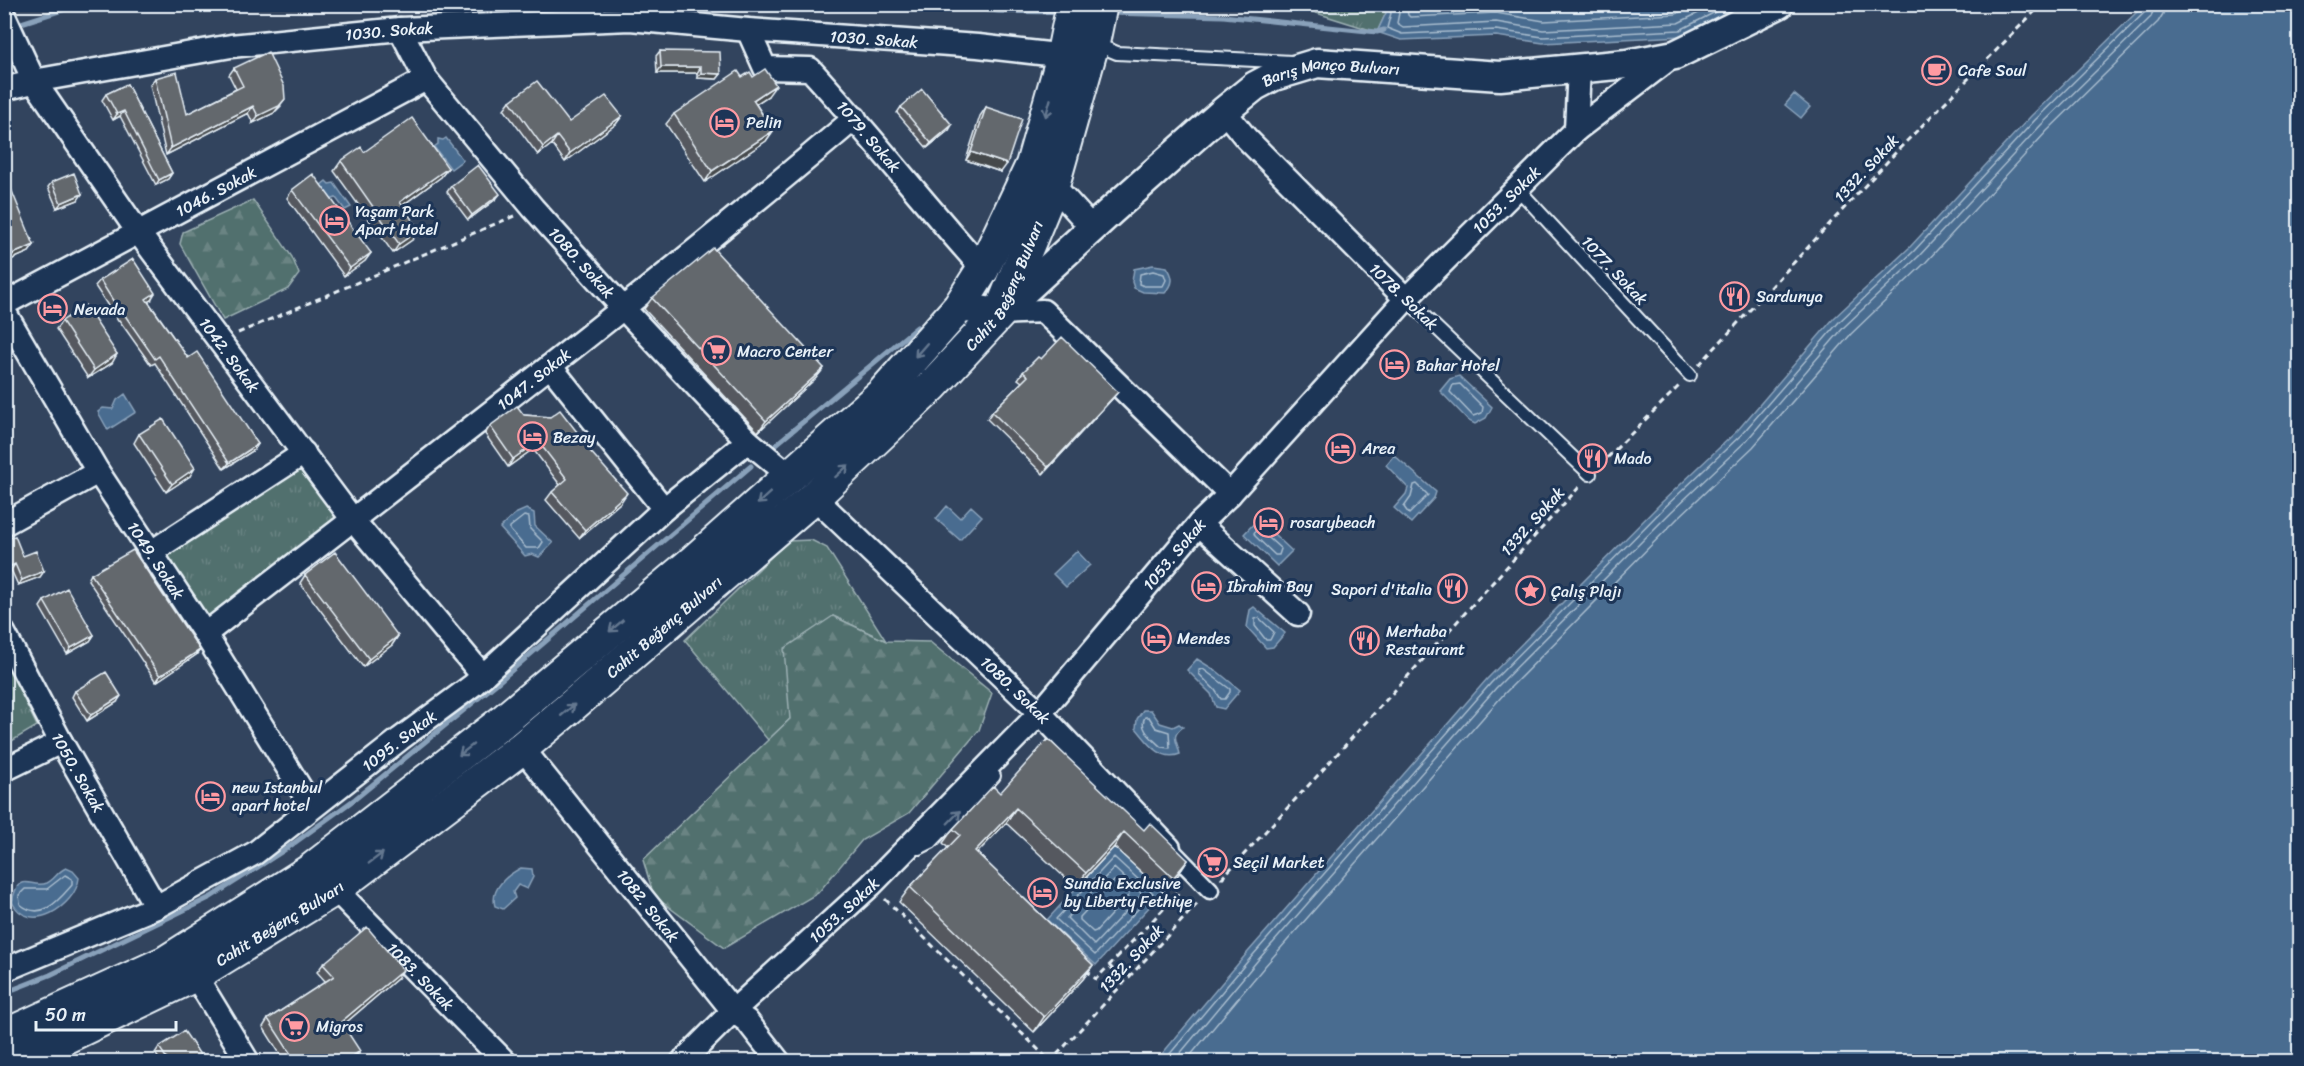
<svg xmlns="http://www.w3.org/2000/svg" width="2304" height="1066" viewBox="0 0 2304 1066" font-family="Sriracha,sans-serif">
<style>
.grass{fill:url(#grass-tufts);stroke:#9cb0b3;stroke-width:1.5}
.forest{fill:url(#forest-firs);stroke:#9cb0b3;stroke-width:1.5}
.water{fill:#496c90;stroke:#89a1ba;stroke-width:1.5}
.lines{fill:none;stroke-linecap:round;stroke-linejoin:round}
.shore{stroke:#a8bcce;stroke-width:1.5}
.stream{stroke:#89a1ba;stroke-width:5}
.service-casing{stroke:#e8f1f8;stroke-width:16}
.pedestrian-casing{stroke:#e8f1f8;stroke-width:21}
.minor-casing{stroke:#e8f1f8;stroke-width:27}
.tertiary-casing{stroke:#e8f1f8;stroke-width:33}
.secondary-casing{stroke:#e8f1f8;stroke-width:36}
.path{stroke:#e8f1f8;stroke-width:3;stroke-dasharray:6 4.5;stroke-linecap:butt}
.service{stroke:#1d3557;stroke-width:12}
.pedestrian{stroke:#1d3557;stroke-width:16}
.minor{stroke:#1d3557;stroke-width:22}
.tertiary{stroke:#1d3557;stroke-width:28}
.secondary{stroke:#1d3557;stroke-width:32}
.wall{fill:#55595e;stroke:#e8f1f8;stroke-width:1.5}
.shaded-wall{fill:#45484c;stroke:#e8f1f8;stroke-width:1.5}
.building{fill:#63676d;stroke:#e8f1f8;stroke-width:1.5}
.oneway{stroke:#64778f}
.labels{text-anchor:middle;stroke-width:6;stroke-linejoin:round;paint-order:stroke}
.street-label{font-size:16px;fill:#e8f1f8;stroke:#1d3557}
.poi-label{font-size:16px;fill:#e8f1f8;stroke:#1d3557;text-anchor:start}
</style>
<defs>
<pattern id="grass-tufts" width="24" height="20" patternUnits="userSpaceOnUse" patternTransform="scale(1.5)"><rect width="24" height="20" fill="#516f6e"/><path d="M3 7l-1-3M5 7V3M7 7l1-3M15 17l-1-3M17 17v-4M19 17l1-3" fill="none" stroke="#6a8483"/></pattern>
<pattern id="forest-firs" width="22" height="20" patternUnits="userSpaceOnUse" patternTransform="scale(1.5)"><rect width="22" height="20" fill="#516f6e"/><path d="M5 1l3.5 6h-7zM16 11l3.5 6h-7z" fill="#6a8483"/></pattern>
</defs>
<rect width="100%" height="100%" fill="#32445e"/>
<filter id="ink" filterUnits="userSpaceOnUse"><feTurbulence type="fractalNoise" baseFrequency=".0167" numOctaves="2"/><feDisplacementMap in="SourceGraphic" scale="12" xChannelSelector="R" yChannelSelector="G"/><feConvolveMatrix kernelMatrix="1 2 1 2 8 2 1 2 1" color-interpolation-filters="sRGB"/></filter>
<g filter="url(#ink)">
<path class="grass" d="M1291,5H1377L1386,13L1377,32Z
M299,465L338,517L210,619L165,554Z
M811,540L827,548L886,641L833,616L790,719L768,740L685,640L788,541Z
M4,659L37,726L5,745H4Z"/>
<path class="forest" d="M253,200L292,257L299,274L288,289L223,320L180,244L183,232Z
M833,616L886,641L930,642L992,693L979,730L909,813L862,840L818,893L724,948L654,896L643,860L790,719L784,649Z"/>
<path class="water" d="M1377,5H1740L1730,13L1682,36L1543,43L1496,36L1401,40L1377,32L1386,13Z
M2144,5H2299V1061H1156L1248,952L1487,679L1662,502L1737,431L1834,318L1910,247L2031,116Z
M1794,94L1810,107L1801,118L1785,105Z
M446,138L463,160L451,169L434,147L438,144V139L443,140Z
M326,181L329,184L334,183L351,207L345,210L336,198L330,200L320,186Z
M1153,265L1167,267C1174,277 1174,284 1165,293L1143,292L1134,288L1132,282L1134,269Z
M1459,376L1492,407L1486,418L1475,424L1469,421L1440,391L1450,379Z
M125,394L136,412L108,430L98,412L103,408L113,409L117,400Z
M1394,455L1436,492L1434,498L1411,523L1394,508L1406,494L1408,488L1386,465Z
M947,506L960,518L971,506L982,516L960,540L936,519Z
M526,509L534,513L535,526L553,543L539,557L532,554L525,556L500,528L515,514Z
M1258,519L1292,551L1277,566L1244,534Z
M1077,551L1090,565L1066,587L1053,574Z
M1254,607L1285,633L1273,647L1266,648L1247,627L1250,610Z
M1197,659L1218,672L1240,690L1224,709L1216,707L1211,694L1187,670Z
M1143,710H1151L1160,723L1173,727L1179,724L1183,727C1170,737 1177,740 1180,754C1160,762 1148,742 1136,728L1137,719Z
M1114,847L1163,892L1096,965L1047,920Z
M66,868L73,871L79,878C76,906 29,936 12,902C19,868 31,890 47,883C55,879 57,872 66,868Z
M521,868L532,869L533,877L527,889L518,885L513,892L515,898L503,909L495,906C490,889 507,875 521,868Z"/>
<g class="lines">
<path class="shore" d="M1385,4L1391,13L1387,28L1402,34L1496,30L1543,37L1680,30L1731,4
M1396,4L1399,13L1397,23L1403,27L1496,22L1543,30L1678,23L1717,4
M1406,4L1408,15L1410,17L1496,13L1544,21L1676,14L1696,4
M1153,271L1164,274L1166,280L1163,286H1144L1139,284L1140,274Z
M1460,384L1483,407L1482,413L1473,416L1450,392L1453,385Z
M1417,484L1428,495L1409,514L1404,507L1411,497L1414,485Z
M524,516L529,517L530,529L543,542L539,548H526L510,530V527Z
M1257,529L1260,530L1281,549L1279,555H1275L1255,536L1254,533Z
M1259,618L1274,632L1270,640H1266L1255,626V619Z
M1203,669L1230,689V692L1225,699H1221L1215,690L1199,674V670Z
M1145,717H1149L1156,728L1169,732L1170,748L1161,747C1153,739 1138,729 1145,717Z
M1114,857L1153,893L1095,955L1056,919Z
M1114,868L1142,894L1094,945L1067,918Z
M65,875L72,879V885C58,901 41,922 20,904L19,895L25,889H47Z
M1114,881L1128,892L1129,895L1096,931L1093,932L1080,920V917Z
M1163,1062L1253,955L1491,683L1666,506L1741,435L1839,322L1914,251L2035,120L2146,11L2148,4
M1173,1062L1258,960L1496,688L1671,512L1747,440L1844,327L1919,256L2041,125L2151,17L2155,4
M1185,1062L1265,966L1503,695L1678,518L1753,447L1851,334L1926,262L2047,131L2158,22L2163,14L2164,4"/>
<path class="stream" d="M928,4L999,11L1061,12
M1109,13L1223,16L1377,32L1384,30
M15,25L81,4
M774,446L917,327
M4,993L50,975L211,897L286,849L355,799L497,683L751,466"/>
<defs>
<path id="service" d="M1093,43L1117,53L1292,62
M1517,188L1690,375
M1406,299L1590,474
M912,847L919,848L931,842L994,776"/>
<path id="pedestrian" d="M1171,850L1210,890"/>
<g id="minor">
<path id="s1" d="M4,16L34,81L138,232L353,520L483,676"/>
<path id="s2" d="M400,29L426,79L533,208L623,308L748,441L789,475"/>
<path id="s3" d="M748,30L765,68L810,69C870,134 924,204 983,269"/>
<path id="s4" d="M4,89L45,79L231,46L400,29L630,19L748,30L978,46L1048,54L1061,63"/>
<path d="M1224,111L1246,138L1406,299"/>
<path d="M1576,130L1579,68"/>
<path d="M1053,185L1093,229"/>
<path id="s5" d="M4,304L426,79"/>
<path id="s6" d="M4,311L98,472L205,634L312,807"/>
<path d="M1000,313L1043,311L1230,494"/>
<path d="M550,366L664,509"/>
<path id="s7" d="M814,497L1040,713L1169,848"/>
<path d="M4,524L98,472"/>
<path d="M1199,524L1298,614"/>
<path d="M150,553L304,453"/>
<path id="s8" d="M4,633L61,742L156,907"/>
<path id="s9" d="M205,634C424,464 644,297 855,118"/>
<path id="s10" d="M523,747L531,759L733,1011L747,1021L779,1062"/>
<path d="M4,770L61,742"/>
<path id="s11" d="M335,889L505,1062"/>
<path id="s12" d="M4,970L156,907L255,853L400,739L473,685L664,509L748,441"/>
<path d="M195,975L248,1062"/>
<path id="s13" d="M682,1062L733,1011L871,885L1040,713L1199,524L1230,494L1406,299L1576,130L1673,56"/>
</g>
<g id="tertiary">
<path id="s14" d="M959,307L1000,313L1111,211L1224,111L1255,86L1274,76L1317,63L1500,76L1627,64L1675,55L1779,4"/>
</g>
<g id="secondary">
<path d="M4,1036L166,962L311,870L502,722L695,560L882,394L959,307L983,269L1032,165L1061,63L1073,4"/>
<path id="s15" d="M14,1062L195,975L335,889L523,747L574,704L814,497L932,386L1000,313L1053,185L1093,43L1101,4"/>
</g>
</defs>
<use href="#service" class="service-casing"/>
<use href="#pedestrian" class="pedestrian-casing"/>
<use href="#minor" class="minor-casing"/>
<use href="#tertiary" class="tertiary-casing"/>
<use href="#secondary" class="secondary-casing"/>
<path class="path" d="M238,333L514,216
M1699,365L1898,150L2042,4
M1600,465L1680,385
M1221,879L1320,773L1581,485
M885,899L1050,1061
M1109,965L1124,982
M1086,970L1096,979L1179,893L1170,884
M1050,1062L1198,903"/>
<use href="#service" class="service"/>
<use href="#pedestrian" class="pedestrian"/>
<use href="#minor" class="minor"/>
<use href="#tertiary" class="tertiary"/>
<use href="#secondary" class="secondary"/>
</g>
<path class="wall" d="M660,51L721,74L717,79L697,78V73H657L656,56Z
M234,68L281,106L274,113L253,123L248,113L166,155L150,85L155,78L187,114L236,89L229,75Z
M742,77L768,96L756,104L773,131L766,141L705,182L666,124L674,114Z
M127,84L172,173L168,179L156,185L120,116L113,120L102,100L106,94Z
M510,101L569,122L622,116L616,124L565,162L552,144L538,155L504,109Z
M901,107L949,130L927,148L897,113Z
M986,107L1001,172L966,160L980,116Z
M364,152L448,168L441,177L402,206L419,230L412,240L393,253L334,171L341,161Z
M52,182L78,200L57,208L48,187Z
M4,186L34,245L29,252L8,261L4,252Z
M451,186L496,199L468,220L447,192Z
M292,190L371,253L365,261L344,276L287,198Z
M100,280L151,300L148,301L188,358L258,444L254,450L224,469L155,363L151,365L119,320L118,321L95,286Z
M652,298L824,368L816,378L758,432L644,309Z
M62,321L117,354L112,363L88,378L56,329Z
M1041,359L1113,398L1043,474L987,419L992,412L1022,382L1018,379L1023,372Z
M524,415L550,417L584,441L583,442L621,502L579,538L546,500L552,492L560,485L533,449L508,467L485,434L490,426Z
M139,434L190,476L166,492L134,443Z
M4,540L23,556L44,571L40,577L18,585L11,570L7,571L4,566Z
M91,574L200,650L196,655L156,682L88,580Z
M305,575L398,636L392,645L363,667L300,583Z
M44,601L94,635L90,641L67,654L40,607Z
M75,691L117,702L87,721L72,697Z
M1000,793L1144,830L1188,860L1178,875L1163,892L1114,847L1076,888L1006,823L977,853L1093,965L1083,979L1034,1032L899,902L910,887L948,848L943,843L953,829Z
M323,964L398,978L343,1025L354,1059L351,1062H285L263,1027L268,1019L326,982L317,972Z
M159,1047L205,1062H161L155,1053Z"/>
<path class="shaded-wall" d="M661,67H701L697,73H657Z
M701,73L721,74L717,79L697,78Z
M776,85L768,96L745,111L753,100Z
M285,99L274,113L253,123L258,116Z
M253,106L248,113L166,155L171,148Z
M124,111L120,116L113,120L117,114Z
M622,116L616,124L565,162L570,153Z
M952,125L949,130L927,148L931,143Z
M773,131L766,141L705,182L712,171Z
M557,136L552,144L538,155L543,147Z
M971,152L1007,164L1001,172L966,160Z
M448,168L441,177L393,212L400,202Z
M172,173L168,179L156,185L159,180Z
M82,194L78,200L57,208L61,203Z
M500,194L496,199L468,220L472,215Z
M419,230L412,240L393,253L399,244Z
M34,245L29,252L8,261L13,254Z
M371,253L365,261L344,276L350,268Z
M155,293L151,300L142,305L146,299Z
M117,354L112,363L88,378L94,370Z
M824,368L816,378L758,432L766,421Z
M1118,392L1113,398L1043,474L1048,467Z
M538,441L533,449L508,467L513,459Z
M258,444L254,450L224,469L229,463Z
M195,468L190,476L166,492L172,484Z
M627,493L621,502L579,538L585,530Z
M15,564L11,570L7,571L11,566Z
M44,571L40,577L18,585L22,580Z
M94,635L90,641L67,654L71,648Z
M398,636L392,645L363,667L369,659Z
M200,650L196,655L156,682L160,676Z
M121,696L117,702L87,721L91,715Z
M1016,808L1006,823L965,865L975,851Z
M1124,832L1114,847L1076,888L1086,873Z
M1188,860L1178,875L1163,892L1173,878Z
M1093,965L1083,979L1034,1032L1044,1017Z
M403,970L398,978L336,1031L341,1022Z
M360,1051L354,1059L351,1062H344Z"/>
<path class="building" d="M660,51L720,52L721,74L701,73V67H661Z
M268,52L284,86L285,99L279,106L258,116L253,106L171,148L155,78L177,72L187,114L243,86L234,68Z
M765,69L776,85L753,100L773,131L712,171L674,114L738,71L742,77L750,72L753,77Z
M537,81L569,122L606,96L622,116L570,153L557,136L543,147L510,101Z
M127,84L172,173L159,180L124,111L117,114L106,94Z
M922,89L952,125L931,143L901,107Z
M986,107L1022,119L1007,164L971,152Z
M412,118L448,168L400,202L419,230L399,244L341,161L361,147L364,152Z
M478,165L500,194L472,215L451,186Z
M74,173L82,194L61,203L52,182Z
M313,174L371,253L350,268L292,190Z
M9,184L34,245L13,254L4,233V186Z
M713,248L824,368L766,421L652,298Z
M133,259L155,293L146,299L188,358L197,352L258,444L229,463L159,356L155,359L124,314L122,315L100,280Z
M85,305L117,354L94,370L62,321Z
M1062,337L1118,392L1048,467L992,412L1028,376L1023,372L1038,357L1041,359Z
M517,406L524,415L550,417L560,410L584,441L582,442L627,493L585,530L552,492L567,479L538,441L513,459L490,426Z
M163,419L195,468L172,484L139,434Z
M15,536L23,556L36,551L44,571L22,580L15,564L11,566L4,550V540Z
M133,550L200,650L160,676L91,574Z
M335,552L398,636L369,659L305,575Z
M67,588L94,635L71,648L44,601Z
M106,672L121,696L91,715L75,691Z
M1048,739L1144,830L1150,823L1188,860L1173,878L1124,832L1086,873L1016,808L975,851L1093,965L1044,1017L910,887L960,835L953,829L993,786L1000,793Z
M367,927L403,970L341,1022L360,1051L344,1062H296L268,1019L334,976L323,964Z
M184,1031L205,1062H169L159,1047Z"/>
<defs><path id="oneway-shaft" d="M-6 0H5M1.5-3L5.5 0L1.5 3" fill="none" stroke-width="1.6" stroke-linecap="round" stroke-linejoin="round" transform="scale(1.5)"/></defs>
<g class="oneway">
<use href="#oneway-shaft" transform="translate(1048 108) rotate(106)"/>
<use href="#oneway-shaft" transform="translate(921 350) rotate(131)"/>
<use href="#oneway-shaft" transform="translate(842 471) rotate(-42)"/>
<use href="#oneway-shaft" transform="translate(764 498) rotate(138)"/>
<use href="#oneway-shaft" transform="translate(616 626) rotate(140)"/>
<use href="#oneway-shaft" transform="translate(568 710) rotate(-40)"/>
<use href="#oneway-shaft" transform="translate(466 750) rotate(142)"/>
<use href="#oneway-shaft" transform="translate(954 817) rotate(-46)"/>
<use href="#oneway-shaft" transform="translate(376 858) rotate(-37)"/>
</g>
</g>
<defs>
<symbol id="cafe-ring" viewBox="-11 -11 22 22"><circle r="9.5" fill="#1d3557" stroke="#ff9aa2" stroke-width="1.5"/><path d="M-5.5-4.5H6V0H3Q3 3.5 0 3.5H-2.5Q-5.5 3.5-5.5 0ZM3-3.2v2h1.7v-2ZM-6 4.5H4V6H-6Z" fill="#ff9aa2"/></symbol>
<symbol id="hotel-ring" viewBox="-11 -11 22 22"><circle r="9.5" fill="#1d3557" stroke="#ff9aa2" stroke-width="1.5"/><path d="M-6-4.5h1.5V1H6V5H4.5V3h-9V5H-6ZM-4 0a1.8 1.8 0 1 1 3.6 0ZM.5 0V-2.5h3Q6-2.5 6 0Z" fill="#ff9aa2"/></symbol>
<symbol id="restaurant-ring" viewBox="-11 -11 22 22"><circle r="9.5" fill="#1d3557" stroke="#ff9aa2" stroke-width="1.5"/><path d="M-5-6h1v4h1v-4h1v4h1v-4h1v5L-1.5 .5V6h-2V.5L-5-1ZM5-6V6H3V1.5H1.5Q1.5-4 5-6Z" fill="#ff9aa2"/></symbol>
<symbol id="supermarket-ring" viewBox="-11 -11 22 22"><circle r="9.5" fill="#1d3557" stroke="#ff9aa2" stroke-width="1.5"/><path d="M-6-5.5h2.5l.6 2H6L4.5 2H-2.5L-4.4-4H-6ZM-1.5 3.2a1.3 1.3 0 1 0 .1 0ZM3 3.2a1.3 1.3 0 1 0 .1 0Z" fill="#ff9aa2"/></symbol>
<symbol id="sight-ring" viewBox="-11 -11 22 22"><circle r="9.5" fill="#1d3557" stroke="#ff9aa2" stroke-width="1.5"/><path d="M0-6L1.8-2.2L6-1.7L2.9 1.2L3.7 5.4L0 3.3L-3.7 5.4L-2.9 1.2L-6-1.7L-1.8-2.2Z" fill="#ff9aa2"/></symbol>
</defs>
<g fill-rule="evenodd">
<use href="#cafe-ring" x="1920" y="54" width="33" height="33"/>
<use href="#hotel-ring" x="708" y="106" width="33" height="33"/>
<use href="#hotel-ring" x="318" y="204" width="33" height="33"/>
<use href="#restaurant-ring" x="1718" y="280" width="33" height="33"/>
<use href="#hotel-ring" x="36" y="292" width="33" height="33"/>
<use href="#supermarket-ring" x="700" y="334" width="33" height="33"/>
<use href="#hotel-ring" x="1378" y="348" width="33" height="33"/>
<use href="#hotel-ring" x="516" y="420" width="33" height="33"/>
<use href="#hotel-ring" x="1324" y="432" width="33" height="33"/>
<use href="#restaurant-ring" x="1576" y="442" width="33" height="33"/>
<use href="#hotel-ring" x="1252" y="506" width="33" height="33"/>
<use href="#hotel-ring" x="1190" y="570" width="33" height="33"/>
<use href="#restaurant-ring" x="1436" y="572" width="33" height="33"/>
<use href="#sight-ring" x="1514" y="574" width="33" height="33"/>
<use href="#hotel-ring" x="1140" y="622" width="33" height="33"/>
<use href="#restaurant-ring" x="1348" y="624" width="33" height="33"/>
<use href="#hotel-ring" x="194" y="780" width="33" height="33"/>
<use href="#supermarket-ring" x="1196" y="846" width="33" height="33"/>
<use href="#hotel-ring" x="1026" y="876" width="33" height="33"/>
<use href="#supermarket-ring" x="278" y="1010" width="33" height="33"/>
</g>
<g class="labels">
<g class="street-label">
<text dy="6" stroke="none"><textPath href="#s4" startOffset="390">1030. Sokak</textPath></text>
<text dy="6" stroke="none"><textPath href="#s4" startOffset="876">1030. Sokak</textPath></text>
<text dy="6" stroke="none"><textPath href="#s14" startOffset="462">Barış Manço Bulvarı</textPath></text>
<text dy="6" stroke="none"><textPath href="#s3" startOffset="176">1079. Sokak</textPath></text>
<text transform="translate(1866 168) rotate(-47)" y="6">1332. Sokak</text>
<text dy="6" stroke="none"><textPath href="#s5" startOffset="240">1046. Sokak</textPath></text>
<text dy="6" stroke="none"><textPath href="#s13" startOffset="1194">1053. Sokak</textPath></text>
<text dy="6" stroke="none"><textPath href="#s2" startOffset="297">1080. Sokak</textPath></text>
<text transform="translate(1615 270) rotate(47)" y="6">1077. Sokak</text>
<text dy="6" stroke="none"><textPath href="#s15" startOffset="1272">Cahit Beğenç Bulvarı</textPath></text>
<text transform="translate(1404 296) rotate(44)" y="6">1078. Sokak</text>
<text dy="6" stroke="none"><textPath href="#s1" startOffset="408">1042. Sokak</textPath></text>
<text dy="6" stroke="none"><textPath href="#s9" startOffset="416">1047. Sokak</textPath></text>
<text transform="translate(1532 521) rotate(-48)" y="6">1332. Sokak</text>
<text dy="6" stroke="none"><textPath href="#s13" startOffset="708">1053. Sokak</textPath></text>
<text dy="6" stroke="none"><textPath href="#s6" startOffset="292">1049. Sokak</textPath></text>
<text dy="6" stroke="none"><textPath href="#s15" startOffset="786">Cahit Beğenç Bulvarı</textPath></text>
<text dy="6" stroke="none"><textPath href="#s7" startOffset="279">1080. Sokak</textPath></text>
<text dy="6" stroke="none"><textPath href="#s12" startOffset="460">1095. Sokak</textPath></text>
<text dy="6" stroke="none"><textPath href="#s8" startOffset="158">1050. Sokak</textPath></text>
<text dy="6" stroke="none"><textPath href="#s10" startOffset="202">1082. Sokak</textPath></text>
<text dy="6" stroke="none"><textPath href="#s13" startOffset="222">1053. Sokak</textPath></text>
<text dy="6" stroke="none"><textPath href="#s15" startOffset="300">Cahit Beğenç Bulvarı</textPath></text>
<text transform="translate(1131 958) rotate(-47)" y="6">1332. Sokak</text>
<text dy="6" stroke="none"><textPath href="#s11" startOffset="122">1083. Sokak</textPath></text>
</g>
<g class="poi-label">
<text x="1958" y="76">Cafe Soul</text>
<text x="746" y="128">Pelin</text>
<text x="355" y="217">Yaşam Park<tspan x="355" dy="18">Apart Hotel</tspan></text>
<text x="1756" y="302">Sardunya</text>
<text x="74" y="315">Nevada</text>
<text x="737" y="357">Macro Center</text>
<text x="1416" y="371">Bahar Hotel</text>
<text x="553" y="443">Bezay</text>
<text x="1362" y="454">Area</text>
<text x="1614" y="464">Mado</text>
<text x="1290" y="528">rosarybeach</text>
<text x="1227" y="592">Ibrahim Bay</text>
<text x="1432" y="595" text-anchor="end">Sapori d'italia</text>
<text x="1551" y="597">Çalış Plajı</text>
<text x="1386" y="637">Merhaba<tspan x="1386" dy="18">Restaurant</tspan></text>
<text x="1177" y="644">Mendes</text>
<text x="232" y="793">new Istanbul<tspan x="232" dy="18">apart hotel</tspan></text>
<text x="1233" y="868">Seçil Market</text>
<text x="1064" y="889">Sundia Exclusive<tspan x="1064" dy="18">by Liberty Fethiye</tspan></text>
<text x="316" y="1032">Migros</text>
</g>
</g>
<rect width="2304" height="1066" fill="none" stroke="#1d3557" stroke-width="24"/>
<rect x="12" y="12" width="2280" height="1042" fill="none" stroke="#e8f1f8" stroke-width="2" filter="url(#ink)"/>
<path d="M36 1021v9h140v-9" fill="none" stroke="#e8f1f8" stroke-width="3"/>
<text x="45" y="1021" font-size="18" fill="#e8f1f8" stroke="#1d3557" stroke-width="4.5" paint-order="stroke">50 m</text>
</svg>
